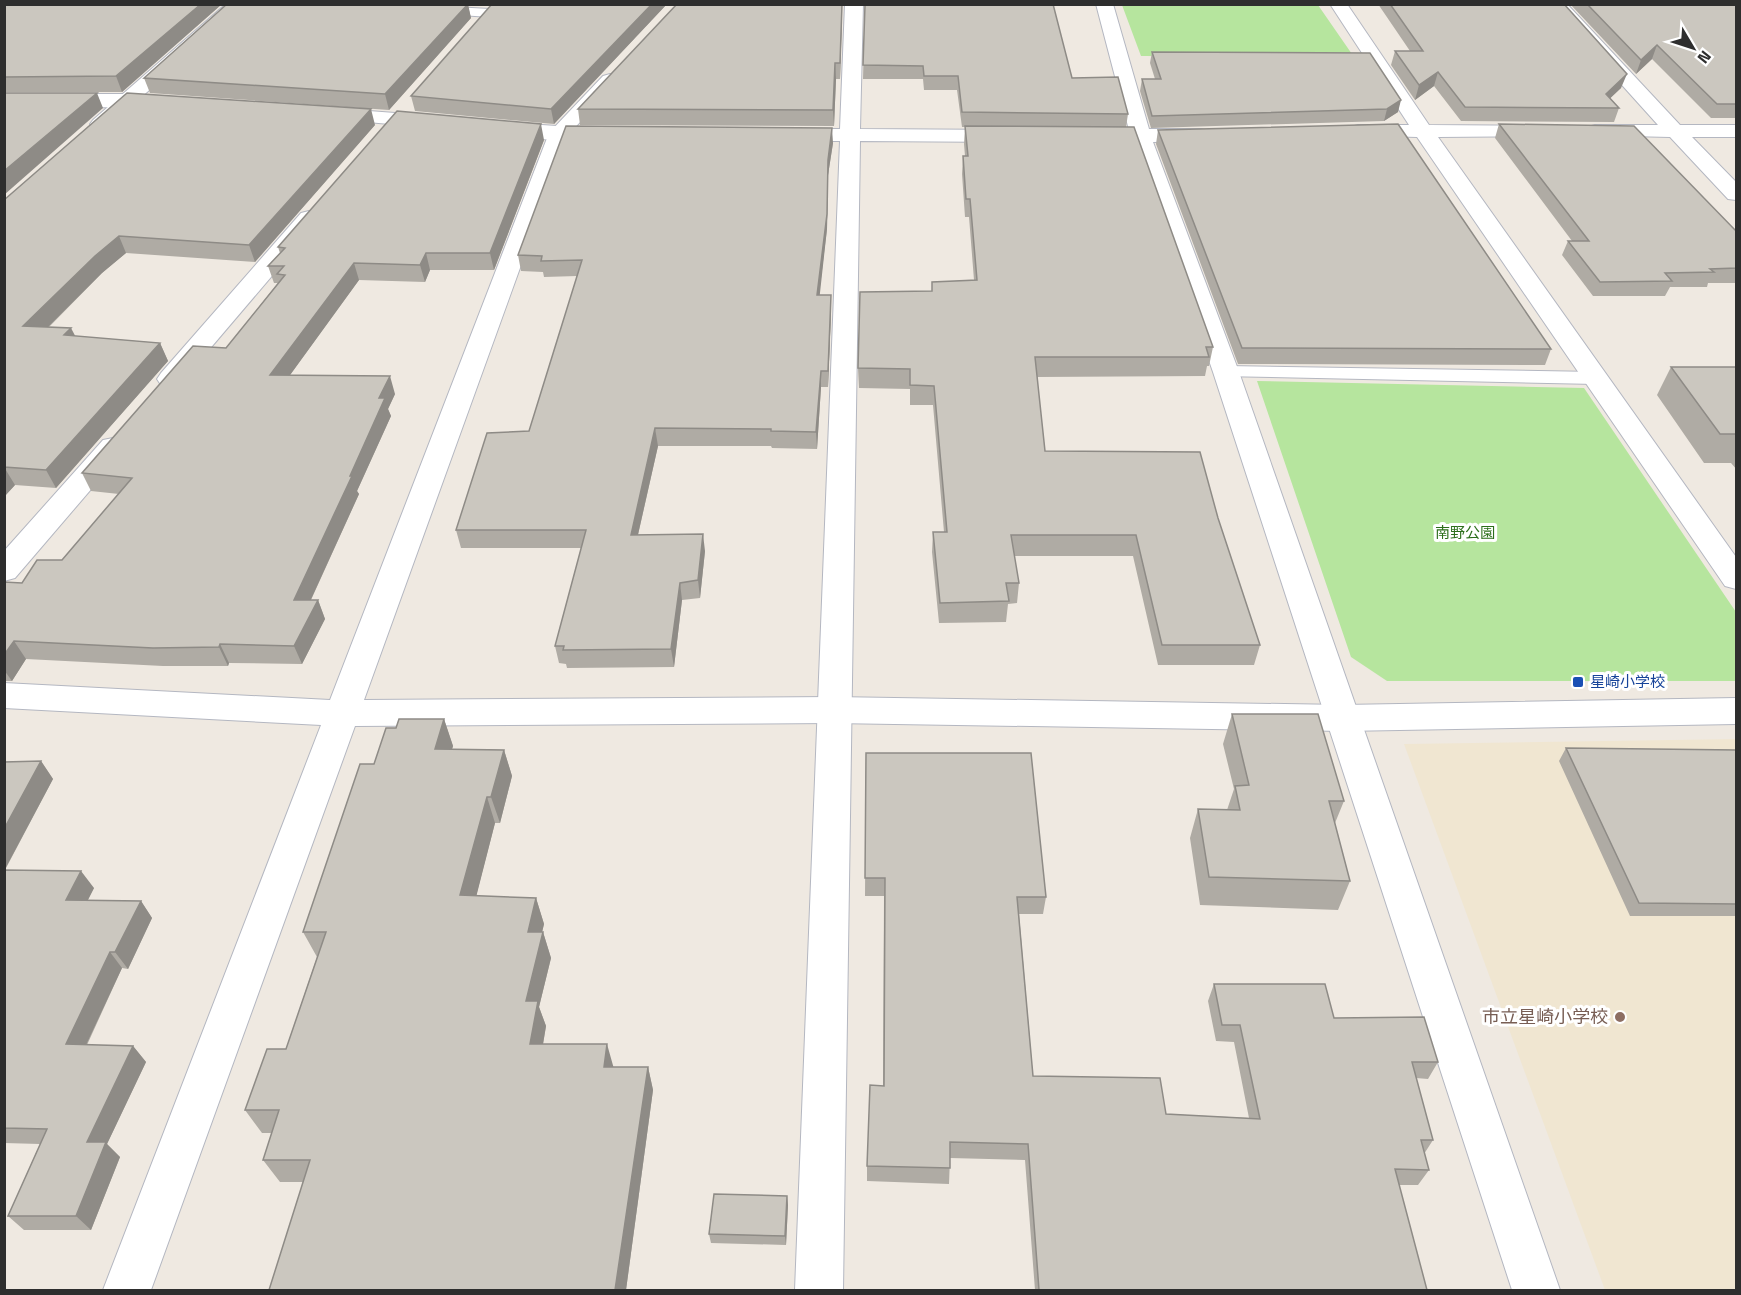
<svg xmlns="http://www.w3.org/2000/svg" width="1741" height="1295" viewBox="0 0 1741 1295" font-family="'Titillium Web','Noto Sans JP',sans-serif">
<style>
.education{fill:#f0e6d1}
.green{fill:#b6e59e}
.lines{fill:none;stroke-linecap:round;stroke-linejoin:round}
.service-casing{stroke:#b4b7c1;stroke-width:2}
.minor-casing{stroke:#b4b7c1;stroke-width:2}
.tertiary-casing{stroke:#b4b7c1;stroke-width:2}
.service{fill:#fff;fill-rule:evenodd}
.minor{fill:#fff;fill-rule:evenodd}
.tertiary{fill:#fff;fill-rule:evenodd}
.wall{fill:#afaba4}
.shaded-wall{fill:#8e8b86}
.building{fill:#cbc7bf;stroke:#8e8b86;stroke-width:1.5}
.transit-dot{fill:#1a4fb4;stroke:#fff;stroke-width:2}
.education-dot{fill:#8d6e63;stroke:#fff;stroke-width:2}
.labels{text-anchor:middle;stroke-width:6;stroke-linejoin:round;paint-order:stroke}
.park-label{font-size:15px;fill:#2c6e1b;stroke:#fff}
.transit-label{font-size:15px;fill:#164399;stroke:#fff;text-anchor:start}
.near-education-label{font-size:18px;fill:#785e54;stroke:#fff;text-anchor:end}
</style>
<rect width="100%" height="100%" fill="#efe9e1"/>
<path class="education" d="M1736,739V1290H1605L1404,744Z"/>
<path class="green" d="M1122,5H1318L1354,57L1141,56Z
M1257,381L1584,388L1736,612V681H1387L1351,657Z"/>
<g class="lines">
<defs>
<path id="service" d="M435,6L490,9L497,13L490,17L430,13L428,10Z
M1226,366L1596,372L1603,374L1606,378L1603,382L1596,384L1219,376L1216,372L1219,368Z"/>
<path id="minor" d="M845,4H863L860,129L1009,130L1016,132L1019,136L1016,140L1009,142L860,141L843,1290H795L840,141H788L781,139L778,135L781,131L788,129H840Z
M1096,4H1113L1149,129H1201L1208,131L1211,135L1208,139L1201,141L1153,142L1239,372L1560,1290H1512L1213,372L1133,142L1084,140L1081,136L1084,132L1129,130Z
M1330,4H1347L1429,125L1550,126L1553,130L1550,134L1543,136L1438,137L1736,557V589L1725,586L1417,137L1351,135L1348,131L1351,127L1358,125H1409Z
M1549,4H1567L1680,125H1736V137H1692L1736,182V200L1728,199L1670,137L1588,135L1585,131L1588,127L1595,125H1658Z
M4,94H127L169,98L172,102L169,106L162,108L4,106Z
M330,108L434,116L441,118L444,122L441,126L434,128L323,118L320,114L323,110Z
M497,122L602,129L605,133L602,137C577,143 515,139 490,132L487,128L490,124Z
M309,211L317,213L320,218L317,223L179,385L170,387L161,385L157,379L161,373L301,213Z
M113,438L123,440L127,446L123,452L15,578L4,581V551L103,440Z"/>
<path id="tertiary" d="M226,4H245L107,128H93L90,124L93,120Z
M610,74L617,76L619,80L568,135L364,700L833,697L1343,705L1736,698V724L1343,731L833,723L355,726L151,1290H103L321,725L4,708V683L330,700L549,133L603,76Z"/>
</defs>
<use href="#service" class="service-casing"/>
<use href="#minor" class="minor-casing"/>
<use href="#tertiary" class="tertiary-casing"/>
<use href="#service" class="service"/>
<use href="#minor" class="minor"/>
<use href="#tertiary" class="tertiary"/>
</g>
<path class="wall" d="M4,4H222L122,92H4Z
M227,4H484L482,6H468L471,18L389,110L150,93L144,78Z
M667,4L554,124L415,111L411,96Z
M842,4L840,79H836L834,126L580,125L578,109Z
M1378,4H1564L1621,88L1610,98L1619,108L1614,122L1461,121L1434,86L1415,100L1391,65L1395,51H1410Z
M1570,4H1737V118H1711L1652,59L1636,74Z
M865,5L1072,78L1128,114L1126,127L1213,347L1209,366H1207L1205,376L1037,377L1045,451L1218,518L1260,645L1254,665H1158L1133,556H1014L1019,583L1017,603L1008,604L1006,622L939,623L932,552L933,532H944L933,405H910V389L859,388L858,368L932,291V282L974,280L969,217H965L962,174L963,156H965L964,144L965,127H962L957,90H924L923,79H863Z
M1152,52L1398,112L1384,121L1151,128L1140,91L1142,79H1155L1150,63Z
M1499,124L1737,232V283H1708L1707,287H1670L1665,296H1593L1562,255L1568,241H1572L1495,138Z
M375,125L255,262L126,253L102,273L49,327L75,336L160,343L168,361L56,488L15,485L4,497V200Z
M1158,130L1551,349L1545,365L1238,364L1156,144Z
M544,140L494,270H430L425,282L359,280L290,375L395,394L388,409L391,416L357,491L359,494L311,600H318L325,619L302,664L229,663L228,666H163L26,659L12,681H4V582L22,583L62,560L119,494L91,491L82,473L226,348L278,283H274L268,266L280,253L278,247Z
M833,143L828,175L827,229L819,295L831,311L828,387H821L817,449L772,448L771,446H658L638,535L705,551L700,598L682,600L674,667L567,668L566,664L559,663L555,646L581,548H461L456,530L529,431L577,276L544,277L543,272L521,271L518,255Z
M1671,367H1737V470L1731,463H1704L1657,395Z
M1232,714L1344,801L1335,823L1350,881L1338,910L1200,905L1190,838L1198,809L1227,810L1234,789L1223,744Z
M444,719L453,746L452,749L504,750L512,776L500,823H495L476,896L536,898L544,924L542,932H543L551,958L539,1007L546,1026L543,1044L613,1067H648L653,1090L626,1290H269L303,1182H280L263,1160L272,1133H262L245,1110L286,1049L317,957L303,932L374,764L396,728Z
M1566,748L1737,750V916H1630L1559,761Z
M866,753L1046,897L1043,914H1019L1033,1076L1166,1114L1249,1118L1234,1042L1216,1041L1208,1001L1214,984L1334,1018L1438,1062L1428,1079L1416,1078L1433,1140L1424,1154L1429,1170L1418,1185H1399L1427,1290H1035L1025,1160L950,1158L949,1184L867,1181V1166L883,1086L884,896H865Z
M41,761L53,779L5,870L94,888L88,900L141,901L152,918L128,969L122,968L87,1045L133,1046L146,1062L107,1144L120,1157L91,1230H24L8,1216L40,1144L4,1143V762Z
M787,1196L788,1205L786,1245L711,1243L709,1234Z"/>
<path class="shaded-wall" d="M201,4H222L122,92L116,76Z
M468,4L471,18L389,110L385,94Z
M652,4H667L554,124L551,109Z
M842,4V18L840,79V63Z
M1657,45L1652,59L1636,74L1641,60Z
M835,63L836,79L834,126L833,110Z
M1438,72L1434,86L1415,100L1419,85Z
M1627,74L1621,88L1600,108L1606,94Z
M97,93L103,108L4,195V171Z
M1401,100L1398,112L1384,121L1387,109Z
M371,109L375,125L255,262L249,245Z
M541,124L544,140L494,270L490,253Z
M832,128L833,143L828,175L827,229L818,311L817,295L828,160Z
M119,236L126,253L102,273L32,343L23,326L95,256Z
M426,253L430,270L425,282L420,265Z
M354,263L359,280L277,393L270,375Z
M831,295V311L828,387V371Z
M71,328L80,345L64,335Z
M160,343L168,361L56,488L46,470Z
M821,371V387L817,449L816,432Z
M390,376L395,394L388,409L391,416L357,491L359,494L302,619L294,600L350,476L379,398Z
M655,428L658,446L634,552L631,535Z
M4,467L15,485L4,497Z
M703,534L705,551L700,598L698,580Z
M680,583L682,600L674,667L671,649Z
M318,600L325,619L302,664L294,646Z
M14,641L26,659L12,681L4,670V655Z
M220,644L229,663L228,666L219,647Z
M444,719L453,746L444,776L435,749Z
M504,750L512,776L500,823L491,797Z
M41,761L53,779L4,871V829Z
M487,797L495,823L470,921L460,895Z
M81,871L94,888L79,917L66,900Z
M536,898L544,924L536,958L528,932Z
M141,901L152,918L128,969L115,952Z
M543,932L551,958L539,1007L546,1026L539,1068L530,1044L526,1001Z
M110,952L122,968L79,1060L66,1044Z
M607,1044L614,1069L604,1067Z
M133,1046L146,1062L107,1144L120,1157L91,1230L76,1216L87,1142Z
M648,1067L653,1090L626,1290H615Z
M787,1196L788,1205L786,1245L785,1236Z"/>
<path class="building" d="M4,4H201L116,76L4,77Z
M227,4H468L385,94L144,78Z
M492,4H652L551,109L411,96Z
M677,4H842L840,63H835L833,110L578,109Z
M913,4H1053L1072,78L1118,77L1128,114L962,112L958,76H924L923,66L863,65L865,5H913Z
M1390,4H1564L1627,74L1606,94L1619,108L1465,107L1438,72L1419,85L1395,51H1423Z
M1587,4H1737V104H1717L1657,45L1641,60Z
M1152,52L1370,53L1401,100L1387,109L1152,116L1142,79H1161Z
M4,93H97L4,171Z
M127,93L371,109L249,245L119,236L95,256L23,326L71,328L64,335L160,343L46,470L4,467V200Z
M397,111L541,124L490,253H426L420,265L354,263L270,375L390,376L379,398H385L350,476H352L294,600H318L294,646L220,644L219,647L153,648L14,641L4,655V582L22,583L37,560H62L132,478L82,473L193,346L226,348L285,275L277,274L284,266H268L285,248L278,247Z
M1398,124L1551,349L1242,348L1158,130Z
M1499,124L1634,126L1737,232V268L1710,269L1714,272L1665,273L1672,281L1600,282L1568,241H1589Z
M566,126L832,128L828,160L827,214L817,295H831L828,371H821L816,432L771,431V429L655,428L631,535L703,534L698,580L680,583L671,649L563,650L564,646H555L586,530H456L487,433L529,431L582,260L541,261L542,256L518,255Z
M965,126L1134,127L1213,347H1206L1209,357H1035L1045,451L1200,452L1218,518L1260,645H1162L1136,535H1011L1019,583H1006L1009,601L940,603L933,532H947L934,386L910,385V369L858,368L860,292L932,291V282L977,280L970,199H966L963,156H968Z
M1671,367H1737V434H1720Z
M1232,714H1318L1344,801H1329L1350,881L1209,877L1198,809L1240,810L1235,786L1249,785Z
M399,719H444L435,749L504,750L491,797H487L460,895L536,898L528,932H543L526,1001H538L530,1044H607L604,1067H648L615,1290H269L310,1160H263L279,1110H245L267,1049H286L326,932H303L360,764H374L386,728H396Z
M1566,748L1737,750V904L1639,903Z
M866,753H1031L1046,897H1017L1033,1076L1160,1078L1166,1114L1260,1119L1240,1025H1222L1214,984H1325L1334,1018L1424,1017L1438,1062H1412L1433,1140H1421L1429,1170L1395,1169L1427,1290H1039L1028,1144L950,1142V1168L867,1166L870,1085L884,1086L885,878H865Z
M41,761L4,829V762Z
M4,870L81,871L66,900L141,901L115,952H110L66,1044L133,1046L87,1142H106L76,1216H8L47,1129L4,1128Z
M714,1194L787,1196L785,1236L709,1234Z"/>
<rect class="transit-dot" x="1572" y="676" width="12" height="12" rx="3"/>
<circle class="education-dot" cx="1620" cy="1017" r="6"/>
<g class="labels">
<g class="park-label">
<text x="1465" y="538">南野公園</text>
</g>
<g class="transit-label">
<text x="1590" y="687">星崎小学校</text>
</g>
<g class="near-education-label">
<text x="1608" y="1023">市立星崎小学校</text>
</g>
</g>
<rect width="1741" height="1295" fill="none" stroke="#2e2e2e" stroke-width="12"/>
<g transform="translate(1693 48) rotate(129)" stroke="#ffffff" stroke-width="4.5" paint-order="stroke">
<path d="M0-4.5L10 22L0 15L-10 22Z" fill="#2e2e2e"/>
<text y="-9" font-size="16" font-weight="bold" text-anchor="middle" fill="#2e2e2e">N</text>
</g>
</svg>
